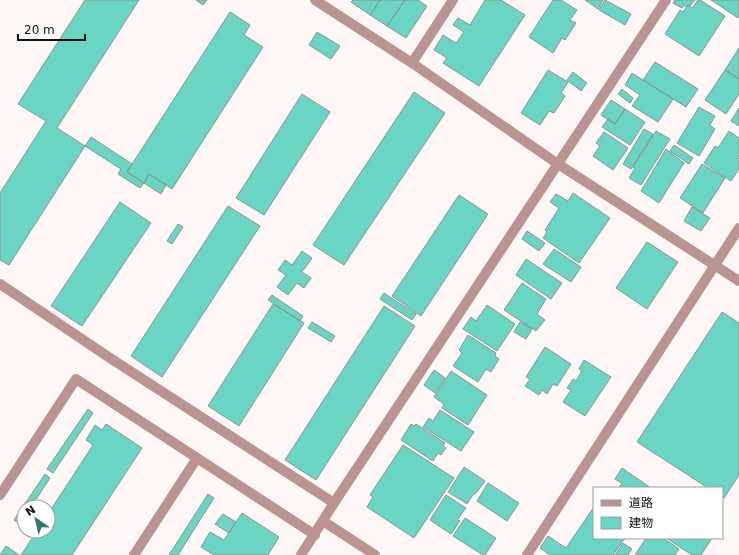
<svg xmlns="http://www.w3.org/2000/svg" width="739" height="555" viewBox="0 0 739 555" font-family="'DejaVu Sans','Noto Sans JP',sans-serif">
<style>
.building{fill:#6bd5c3;stroke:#899592}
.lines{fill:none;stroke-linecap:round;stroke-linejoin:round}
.minor{stroke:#ba9490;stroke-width:10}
.tertiary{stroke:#ba9490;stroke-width:10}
</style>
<rect width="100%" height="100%" fill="#fff7f6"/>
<path class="building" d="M85,0H139L57,128L85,146L9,265L0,260V193L46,121L18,104Z
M196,0H207L203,5Z
M353,0H380L370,15L351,2Z
M380,0H405L387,26L370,15Z
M405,0H418L427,6L406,38L387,26Z
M485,0H501L525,15L479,86L443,63L447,58L434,50L443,35L456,43L464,32L453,25L458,18L470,25Z
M553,0H561L577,10L570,20L576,23L565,40L562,38L553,53L529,37Z
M585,0H603L598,9Z
M605,0L631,14L625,25L599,10Z
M675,0H695L690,6L688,5L686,7L684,5L682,8L673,3Z
M698,0H700L725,16L699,56L665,34L680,10L683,12L688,5L692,8Z
M711,0H739V16L738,18Z
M230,12L250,25L244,35L263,47L172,189L149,174L144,183L127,172Z
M317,32L340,46L331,59L309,45Z
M739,48V79L725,70Z
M655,62L698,89L686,107L643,80Z
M548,70L568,82L561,93L565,96L554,113L549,111L540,125L521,113Z
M725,70L739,79V94L726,114L705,100Z
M573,72L587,83L581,91L567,80Z
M632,73L673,99L658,122L632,106L640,95L625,85Z
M622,89L633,98L630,103L618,94Z
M414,92L445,113L344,265L313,245Z
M302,94L330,112L264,215L236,198Z
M611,100L625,109L615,124L601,115Z
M699,107L715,116L710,125L715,129L699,156L677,143Z
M739,108V126L731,121Z
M625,109L645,122L630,145L602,127L608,119L615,124Z
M644,129L653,134L631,169L623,164Z
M656,131L670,139L641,185L629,178L635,168L633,167Z
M729,131L739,138V158L737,160L739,161V169L731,181L704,163L715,146L718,148Z
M604,132L628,148L613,170L593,156L600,146L596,143Z
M91,137L132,164L127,172L144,183L140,188L118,174L121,169L85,146Z
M674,145L693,158L689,164L670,151Z
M666,149L684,163L659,203L641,191Z
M702,164L725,178L703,213L680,198Z
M149,174L166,185L161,194L144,183Z
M573,193L610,218L579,263L543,238L547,232L545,230L559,208L550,202L556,194L568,201Z
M459,195L488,214L421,316L392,296Z
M120,202L151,223L82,326L51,306Z
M228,206L260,226L162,377L131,356Z
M692,207L710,218L701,231L684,221Z
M178,224L183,227L172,244L167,241Z
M527,231L545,243L539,251L522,239Z
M647,242L678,262L647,309L616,288Z
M554,249L581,267L571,282L543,264Z
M302,251L312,258L302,272L311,278L304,288L297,283L288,295L277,287L286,275L278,270L285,260L292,265Z
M526,259L562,283L551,299L516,275Z
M522,283L546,299L537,314L545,320L536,331L504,310Z
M384,293L416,314L412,320L380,299Z
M272,295L303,316L300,321L268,300Z
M273,304L304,323L239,426L208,406Z
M487,305L515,324L497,351L463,329L471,317L476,321Z
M384,306L415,326L316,480L285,460Z
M722,312L739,323V475L724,498L722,497V488H708L637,442Z
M312,322L335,336L331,342L308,328Z
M520,322L532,329L526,339L514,332Z
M468,335L496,353L495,356L499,359L491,372L486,369L478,382L453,366L462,353L459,350Z
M545,347L571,364L557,386L553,384L547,394L542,390L539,395L525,386L530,379L526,377Z
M584,360L611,377L585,416L563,402L571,390L567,388L573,379L576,381L582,371L579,369Z
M434,370L445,378L435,393L424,385Z
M451,371L487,395L468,425L442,408L444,404L434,397Z
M88,409L93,413L53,473L47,469Z
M440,410L474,432L461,451L423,427L429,418L433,421Z
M106,424L142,448L72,555H21L37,531H48V514L93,445L86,440L95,425L102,430Z
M411,424L414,426L416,424L445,443L443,446L446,448L441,455L438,453L433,461L401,440Z
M403,445L454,478L414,538L367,507L373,497L370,495Z
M464,467L485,481L477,492L472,496L467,504L448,492Z
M622,468L651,488H619L622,483L615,479Z
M45,474L50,478L31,507H24V518L20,524L14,520Z
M488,483L519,503L507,521L477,501Z
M208,494L214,498L178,555H169Z
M446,495L466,508L457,520L460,521L451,534L430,520Z
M594,507V538H625L613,555H550L540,548L548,536L566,548Z
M242,513L279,537L268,555H214L201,547L210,532L224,540Z
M223,514L236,522L229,533L215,524Z
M465,518L496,538L485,555H483L453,536Z
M646,538H663L679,549L675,555H635Z
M666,538H712L701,555H692Z
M623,543L632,549L628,555H615Z
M6,546L19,555H0Z"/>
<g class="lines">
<path class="minor" d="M412,63L453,0
M0,284L110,358L334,503
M0,495L76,379L315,535
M323,521L375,555
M134,555L197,458
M301,555L334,503L666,0
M527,555L739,228"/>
<path class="tertiary" d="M315,0L412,63L558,164L739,281"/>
</g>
<rect x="593" y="487" width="130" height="52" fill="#ffffff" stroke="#a09e9e"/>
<rect x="601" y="500" width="20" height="6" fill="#ba9490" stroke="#a09e9e"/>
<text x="629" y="507" font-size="12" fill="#110d0d">道路</text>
<rect x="601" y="517" width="20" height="12" fill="#6bd5c3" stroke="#a09e9e"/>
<text x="629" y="527" font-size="12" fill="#110d0d">建物</text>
<g transform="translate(36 519) rotate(326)"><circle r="19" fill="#ffffff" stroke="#a09e9e"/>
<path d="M0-3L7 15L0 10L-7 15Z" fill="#34786d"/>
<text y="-6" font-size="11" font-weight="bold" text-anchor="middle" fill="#110d0d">N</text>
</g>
<path d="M18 34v6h67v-6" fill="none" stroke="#110d0d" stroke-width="2"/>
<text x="24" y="34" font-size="12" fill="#110d0d" stroke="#ffffff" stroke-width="3" paint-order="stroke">20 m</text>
</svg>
